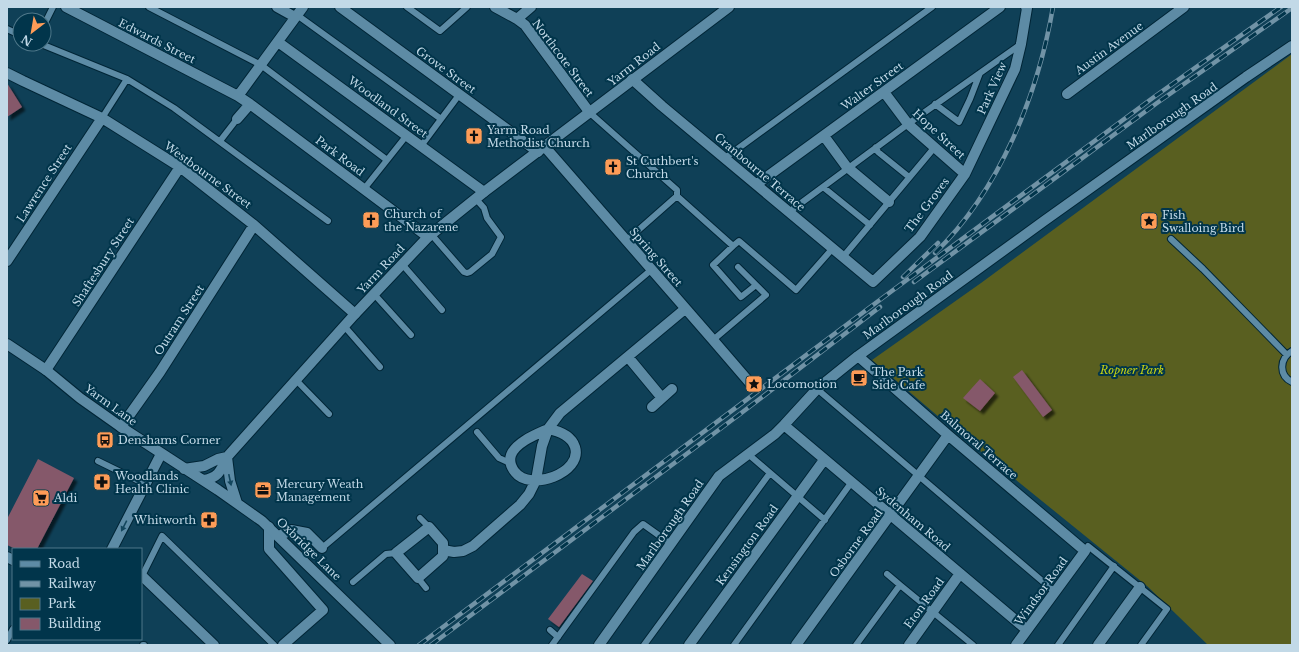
<svg xmlns="http://www.w3.org/2000/svg" width="1299" height="652" viewBox="0 0 1299 652" font-family="'Libre Baskerville',serif">
<style>
.green{fill:#595f20}
.building{fill:#85586a;filter:url(#shadow)}
.lines{fill:none;stroke-linecap:round;stroke-linejoin:round}
.lane-casing{stroke:#012536;stroke-width:8}
.street-casing{stroke:#012536;stroke-width:12}
.secondary-casing{stroke:#012536;stroke-width:12}
.lane{stroke:#5d8ba5;stroke-width:6}
.street{stroke:#5d8ba5;stroke-width:10}
.secondary{stroke:#5d8ba5;stroke-width:10}
.rail-casing{stroke:#7193a6;stroke-width:4.5}
.rail{stroke:#01354b;stroke-width:3;stroke-dasharray:9;stroke-linecap:butt}
.oneway{fill:#13465d}
.labels{text-anchor:middle;stroke-width:4;stroke-linejoin:round;paint-order:stroke}
.street-label{font-size:11px;fill:#c2d9e7;stroke:#01354b}
.poi-label{font-size:11px;fill:#c2d9e7;stroke:#01354b;text-anchor:start}
.park-label{font-size:11px;font-style:italic;fill:#cad513;stroke:#01354b}
</style>
<defs>
<filter id="shadow"><feDropShadow dx="3.5" dy="3.5" stdDeviation="1" flood-color="#0009"/></filter>
</defs>
<rect width="100%" height="100%" fill="#0f4057"/>
<path class="green" d="M1292,54V645H1208L1147,586L953,429L872,360L981,283Z"/>
<path class="building" d="M7,83L22,107L7,117Z
M1022,370L1052,410L1043,417L1013,377Z
M980,379L995,393L980,411L963,398Z
M38,459L74,478L37,549H16L7,545V519Z
M582,574L593,581L559,627L548,619Z"/>
<g class="lines">
<defs>
<path id="lane" d="M149,7L261,65L387,160
M407,7L440,31L467,7
M297,15L441,119
M44,25L53,7
M7,29L20,35
M41,44L127,79L174,108L328,221
M935,104L959,122L970,99L980,73
M590,113L677,190V196
M102,118L127,79
M220,141L237,119
M421,146L459,95
M876,147L878,152L909,177
M725,158L932,7
M823,187L870,225
M364,189L407,135
M789,212L908,124L1021,44
M431,234L464,272L467,273L470,272L492,254L501,237L487,218L484,208L476,199
M1171,239L1203,269L1287,355
M626,241L677,196L733,246L713,265L741,297L756,285
M733,246L739,241L796,290L833,248
M843,257L934,148
M402,264L442,310
M374,294L411,335
M345,327L380,367
M713,340L766,295L738,267
M1292,351C1280,358 1278,375 1292,382
M296,380L329,414
M817,389L1055,592
M477,432L499,458L510,463
M748,454L825,520
M98,461L145,484
M420,518L429,527
M322,548L651,270
M1085,551L1088,546L1167,609L1141,645
M141,578L162,536L274,645
M418,578L426,588
M353,582L386,554L396,553
M900,585L973,645
M550,630L558,637
M7,640L13,629
M143,645H144
M552,645L634,532L643,524L671,544
M644,645L770,473
M734,645L851,483
M856,645L900,585L887,574
M1058,645L1114,566"/>
<path id="street" d="M66,7L238,96L250,104L428,237
M277,7L295,17
M340,7L538,152
M495,7L517,19L525,25L590,113
M517,19L531,7
M278,42L484,192
M7,73L23,81L102,118L180,167L254,225L355,314
M632,79L662,106L873,282L920,237L965,174L1015,69L1021,44L1027,8L1026,7
M884,92L908,124L965,174
M1067,94L1184,7
M238,96L303,7
M237,119L250,104
M824,136L846,166L889,202
M545,147L713,340L750,383
M757,184L1000,7
M7,261L102,118
M858,356L948,435L1085,551L1016,645
M628,357L662,398
M46,370L180,167
M652,407L672,389
M784,425L1027,630
M121,427L160,372L254,225
M548,429C559,431 571,435 575,447C583,473 530,492 515,472C511,467 509,461 511,455C516,442 537,434 548,429Z
M269,527V549L323,610L283,645
M429,527L443,543V556L418,578L396,553Z
M279,536L291,530L307,533L322,548
M112,549L161,454
M443,550L454,552L463,551L473,546L520,505L529,494L536,480L542,446L548,429L560,413L685,309
M7,557L13,560
M141,575L214,645
M599,645L719,476L775,434L784,425L817,389L858,356L1044,221L1246,77L1292,46
M689,645L824,460
M796,645L948,435
M909,645L959,575
M1098,645L1140,587"/>
<path id="secondary" d="M7,344L46,370L80,398L121,427L218,490L262,521L390,645
M227,457L230,481L237,503
M184,469L204,466L218,459L227,457
M203,480C219,478 221,470 227,457L355,314L428,237L484,192L729,7"/>
</defs>
<use href="#lane" class="lane-casing"/>
<use href="#street" class="street-casing"/>
<use href="#secondary" class="secondary-casing"/>
<use href="#lane" class="lane"/>
<use href="#street" class="street"/>
<use href="#secondary" class="secondary"/>
<defs>
<path id="rail" d="M935,253C1000,190 1038,94 1053,7
M903,277L938,243
M914,282L1157,103L1292,8
M419,645L877,302L1154,97L1281,7
M431,645L740,414L880,307"/>
</defs>
<use href="#rail" class="rail-casing"/>
<use href="#rail" class="rail"/>
</g>
<defs><path id="oneway-solid" d="M-6-.8H1V-3.2L6.5 0L1 3.2V.8H-6Z"/></defs>
<g class="oneway">
<use href="#oneway-solid" transform="translate(230 480) rotate(78)"/>
<use href="#oneway-solid" transform="translate(124 526) rotate(117)"/>
</g>
<defs>
<symbol id="church-square" viewBox="-11 -11 22 22"><rect x="-9" y="-9" width="18" height="18" rx="4" fill="#fe9c57" stroke="#01354b"/><path d="M-1.2-6h2.4v3.5h3.3v2.4h-3.3V6h-2.4V-.1h-3.3v-2.4h3.3Z" fill="#111"/></symbol>
<symbol id="sight-square" viewBox="-11 -11 22 22"><rect x="-9" y="-9" width="18" height="18" rx="4" fill="#fe9c57" stroke="#01354b"/><path d="M0-6L1.8-2.2L6-1.7L2.9 1.2L3.7 5.4L0 3.3L-3.7 5.4L-2.9 1.2L-6-1.7L-1.8-2.2Z" fill="#111"/></symbol>
<symbol id="cafe-square" viewBox="-11 -11 22 22"><rect x="-9" y="-9" width="18" height="18" rx="4" fill="#fe9c57" stroke="#01354b"/><path d="M-5.5-4.5H6V0H3Q3 3.5 0 3.5H-2.5Q-5.5 3.5-5.5 0ZM3-3.2v2h1.7v-2ZM-6 4.5H4V6H-6Z" fill="#111"/></symbol>
<symbol id="bus-square" viewBox="-11 -11 22 22"><rect x="-9" y="-9" width="18" height="18" rx="4" fill="#fe9c57" stroke="#01354b"/><path d="M-5-6H5V4H4V6H2V4H-2V6H-4V4H-5ZM-3.5-4V0h7V-4ZM-3.5 1.2v1.5H-2V1.2ZM2 1.2v1.5H3.5V1.2Z" fill="#111"/></symbol>
<symbol id="pharmacy-square" viewBox="-11 -11 22 22"><rect x="-9" y="-9" width="18" height="18" rx="4" fill="#fe9c57" stroke="#01354b"/><path d="M-2-6h4v4h4v4h-4v4h-4v-4h-4v-4h4Z" fill="#111"/></symbol>
<symbol id="office-square" viewBox="-11 -11 22 22"><rect x="-9" y="-9" width="18" height="18" rx="4" fill="#fe9c57" stroke="#01354b"/><path d="M-6-3h4V-5.5h4V-3h4V5H-6ZM-1-4.5V-3h2v-1.5ZM-6 0V1H6V0Z" fill="#111"/></symbol>
<symbol id="supermarket-square" viewBox="-11 -11 22 22"><rect x="-9" y="-9" width="18" height="18" rx="4" fill="#fe9c57" stroke="#01354b"/><path d="M-6-5.5h2.5l.6 2H6L4.5 2H-2.5L-4.4-4H-6ZM-1.5 3.2a1.3 1.3 0 1 0 .1 0ZM3 3.2a1.3 1.3 0 1 0 .1 0Z" fill="#111"/></symbol>
</defs>
<g fill-rule="evenodd">
<use href="#church-square" x="464" y="126" width="20" height="20"/>
<use href="#church-square" x="603" y="157" width="20" height="20"/>
<use href="#church-square" x="361" y="210" width="20" height="20"/>
<use href="#sight-square" x="1139" y="211" width="20" height="20"/>
<use href="#cafe-square" x="849" y="368" width="20" height="20"/>
<use href="#sight-square" x="744" y="374" width="20" height="20"/>
<use href="#bus-square" x="95" y="430" width="20" height="20"/>
<use href="#pharmacy-square" x="92" y="472" width="20" height="20"/>
<use href="#office-square" x="253" y="480" width="20" height="20"/>
<use href="#supermarket-square" x="31" y="488" width="20" height="20"/>
<use href="#pharmacy-square" x="199" y="510" width="20" height="20"/>
</g>
<g class="labels">
<g class="street-label">
<text transform="translate(157 41) rotate(27)" y="4">Edwards Street</text>
<text transform="translate(1109 48) rotate(-36)" y="4">Austin Avenue</text>
<text transform="translate(563 58) rotate(53)" y="4">Northcote Street</text>
<text transform="translate(634 64) rotate(-38)" y="4">Yarm Road</text>
<text transform="translate(446 70) rotate(36)" y="4">Grove Street</text>
<text transform="translate(872 86) rotate(-36)" y="4">Walter Street</text>
<text transform="translate(992 88) rotate(-66)" y="4">Park View</text>
<text transform="translate(388 107) rotate(36)" y="4">Woodland Street</text>
<text transform="translate(1172 116) rotate(-35)" y="4">Marlborough Road</text>
<text transform="translate(939 134) rotate(43)" y="4">Hope Street</text>
<text transform="translate(340 156) rotate(37)" y="4">Park Road</text>
<text transform="translate(760 172) rotate(40)" y="4">Cranbourne Terrace</text>
<text transform="translate(208 175) rotate(36)" y="4">Westbourne Street</text>
<text transform="translate(44 183) rotate(-57)" y="4">Lawrence Street</text>
<text transform="translate(927 205) rotate(-53)" y="4">The Groves</text>
<text transform="translate(656 257) rotate(49)" y="4">Spring Street</text>
<text transform="translate(103 262) rotate(-57)" y="4">Shaftesbury Street</text>
<text transform="translate(381 269) rotate(-47)" y="4">Yarm Road</text>
<text transform="translate(908 305) rotate(-36)" y="4">Marlborough Road</text>
<text transform="translate(179 320) rotate(-57)" y="4">Outram Street</text>
<text transform="translate(111 405) rotate(36)" y="4">Yarm Lane</text>
<text transform="translate(979 445) rotate(41)" y="4">Balmoral Terrace</text>
<text transform="translate(913 519) rotate(40)" y="4">Sydenham Road</text>
<text transform="translate(670 525) rotate(-55)" y="4">Marlborough Road</text>
<text transform="translate(856 543) rotate(-54)" y="4">Osborne Road</text>
<text transform="translate(747 545) rotate(-54)" y="4">Kensington Road</text>
<text transform="translate(309 549) rotate(44)" y="4">Oxbridge Lane</text>
<text transform="translate(1041 591) rotate(-54)" y="4">Windsor Road</text>
<text transform="translate(924 603) rotate(-54)" y="4">Eton Road</text>
</g>
<g class="poi-label">
<text x="487" y="134">Yarm Road<tspan x="487" dy="13">Methodist Church</tspan></text>
<text x="626" y="165">St Cuthbert's<tspan x="626" dy="13">Church</tspan></text>
<text x="384" y="218">Church of<tspan x="384" dy="13">the Nazarene</tspan></text>
<text x="1162" y="219">Fish<tspan x="1162" dy="13">Swalloing Bird</tspan></text>
<text x="872" y="376">The Park<tspan x="872" dy="13">Side Cafe</tspan></text>
<text x="767" y="388">Locomotion</text>
<text x="118" y="444">Denshams Corner</text>
<text x="115" y="480">Woodlands<tspan x="115" dy="13">Health Clinic</tspan></text>
<text x="276" y="488">Mercury Weath<tspan x="276" dy="13">Management</tspan></text>
<text x="54" y="502">Aldi</text>
<text x="196" y="524" text-anchor="end">Whitworth</text>
</g>
<g class="park-label">
<text x="1132" y="374">Ropner Park</text>
</g>
</g>
<rect width="1299" height="652" fill="none" stroke="#c2d9e7" stroke-width="16"/>
<rect x="12" y="548" width="130" height="92" fill="#01354b" stroke="#4e7789"/>
<rect x="20" y="561" width="20" height="6" fill="#5d8ba5" stroke="#4e7789"/>
<text x="48" y="568" font-size="12" fill="#c2d9e7">Road</text>
<rect x="20" y="581" width="20" height="6" fill="#7193a6" stroke="#4e7789"/>
<text x="48" y="588" font-size="12" fill="#c2d9e7">Railway</text>
<rect x="20" y="598" width="20" height="12" fill="#595f20" stroke="#4e7789"/>
<text x="48" y="608" font-size="12" fill="#c2d9e7">Park</text>
<rect x="20" y="618" width="20" height="12" fill="#85586a" stroke="#4e7789"/>
<text x="48" y="628" font-size="12" fill="#c2d9e7">Building</text>
<g transform="translate(32 32) rotate(211)"><circle r="19" fill="#01354b" stroke="#4e7789"/>
<path d="M0-3L7 15L0 10L-7 15Z" fill="#fe9c57"/>
<text y="-6" font-size="11" font-weight="bold" text-anchor="middle" fill="#c2d9e7">N</text>
</g>
</svg>
